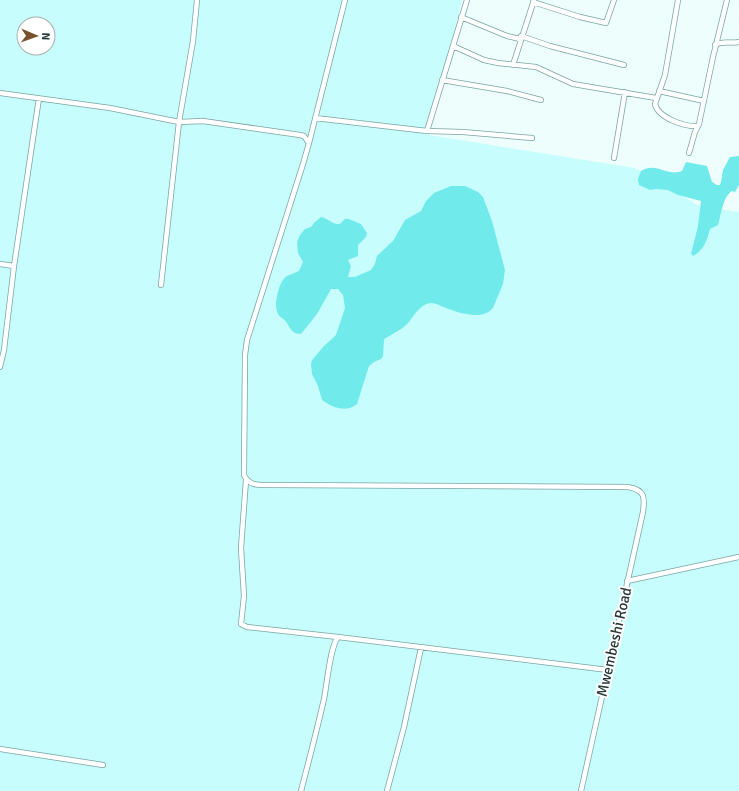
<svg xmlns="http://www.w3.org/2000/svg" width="739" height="791" viewBox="0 0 739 791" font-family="Signika,sans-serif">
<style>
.built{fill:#c7fdfd;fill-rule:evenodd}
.water{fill:#70eaeb}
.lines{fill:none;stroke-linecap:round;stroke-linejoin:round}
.minor-casing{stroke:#7aa3a3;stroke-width:6}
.minor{stroke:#fff;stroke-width:4.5}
.labels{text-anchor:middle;stroke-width:4;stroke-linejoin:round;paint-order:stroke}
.street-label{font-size:15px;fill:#273838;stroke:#fff}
</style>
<rect width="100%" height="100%" fill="#edfefd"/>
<path class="built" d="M0,0H462L429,135L635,168L699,206L739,212V791H0ZM24,24H48V48H24Z"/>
<path class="water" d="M739,156V185L735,192L732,191C723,196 721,215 718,225L710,229C707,240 704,250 693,256L691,254L698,226L701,201L678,195L668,190L656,189L650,190L639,185L638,179L641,171C656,161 667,177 682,171L686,162L707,166L712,182L717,185H720L721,182L723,170L730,157Z
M451,186H465L478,192L483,197L492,221L505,270L503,284L493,308C482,321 459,313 446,308C441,306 436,303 431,303C420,304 414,316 408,323C402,330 392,334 384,339L383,356L381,359L374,362L369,366L357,404C346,413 333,408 322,400L318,386L312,374L311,364L312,360L324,346L336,335L345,308L343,295L338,289H331L317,314L301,334C292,334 291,329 287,323C285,319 280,318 278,314C273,306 279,280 287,276C291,274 295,273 299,271L303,262L298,253L297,242L300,235L305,229L311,227L315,222L321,217C327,218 331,223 337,224C341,225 342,221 345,219C349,218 357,223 361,224L367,233L366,237L358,245V256L348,260L351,266L348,277H355L371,270L375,264L377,256L393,241L405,220L421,211L426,201L434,193Z"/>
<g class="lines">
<defs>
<path id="minor" d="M678,0L665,75L655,104C658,118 685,127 698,126
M533,2L580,17L606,23L614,0
M461,17L507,36L520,39
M521,36L550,46L624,65
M715,45C723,40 730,44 739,42
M453,46L484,60L498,63L536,67L573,84L656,98
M513,65L534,0
M442,80L507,91L541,100
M659,91L704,101
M0,93L110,108L179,122L203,121L300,135L304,136L309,143L303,164L247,340L245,355L244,475C249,486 259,485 269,485L628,487C645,490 645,497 643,512L581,791
M315,118L427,131L463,132L532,138
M427,131L467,0
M309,143L345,0
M689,153L695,132L699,124L713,57L727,0
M614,158L625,92
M0,264L14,266
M161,285L179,122L193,41L197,0
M0,367L4,350L14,266L39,98
M246,480L241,548L244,596L241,624L247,627L338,637
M627,581L739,557
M0,749L103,765
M301,791C309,760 317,730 324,699C327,684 330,647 338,637L608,670
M387,791L404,727L421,648"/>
</defs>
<use href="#minor" class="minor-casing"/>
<use href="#minor" class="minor"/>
</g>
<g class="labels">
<g class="street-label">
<text transform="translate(614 642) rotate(-77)" y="5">Mwembeshi Road</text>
</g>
</g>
<g transform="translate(36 36) rotate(92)"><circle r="19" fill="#ffffff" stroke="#a9afaf"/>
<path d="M0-3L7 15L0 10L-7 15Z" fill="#76532c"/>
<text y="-6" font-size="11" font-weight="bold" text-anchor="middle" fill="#273838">N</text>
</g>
</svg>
